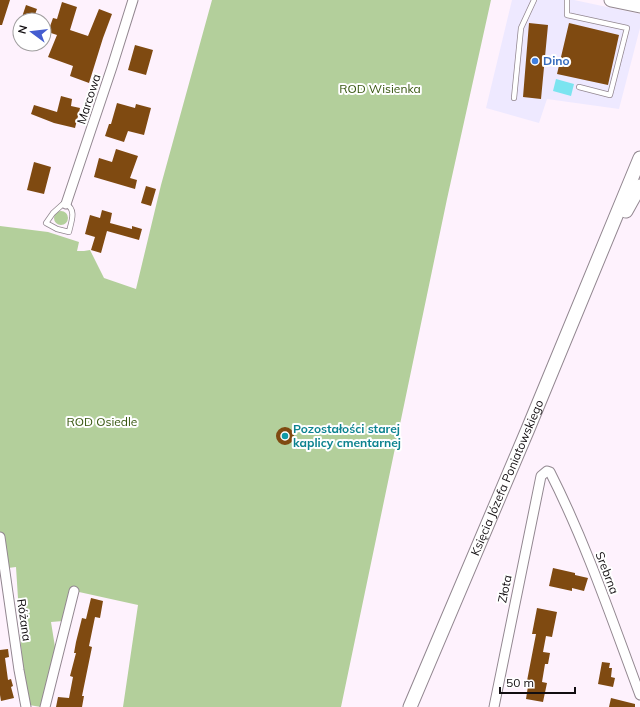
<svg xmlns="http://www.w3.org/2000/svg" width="640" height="707" viewBox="0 0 640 707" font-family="Mulish,sans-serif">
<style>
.commercial{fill:#eee9ff}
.green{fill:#b3cf9b}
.water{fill:#7be4f0}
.building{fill:#7f4a11}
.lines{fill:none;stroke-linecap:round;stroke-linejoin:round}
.lane-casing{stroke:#928790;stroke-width:6}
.street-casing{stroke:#928790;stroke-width:11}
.secondary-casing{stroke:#928790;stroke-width:15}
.lane{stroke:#fff;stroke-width:4.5}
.street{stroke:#fff;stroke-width:9}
.secondary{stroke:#fff;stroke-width:13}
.shop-dot{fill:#3f7fe0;stroke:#fff;stroke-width:1.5}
.culture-dot{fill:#0f9aa8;stroke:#fff;stroke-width:1.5}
.labels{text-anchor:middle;stroke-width:4;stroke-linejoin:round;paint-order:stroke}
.shop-label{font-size:12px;font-weight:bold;fill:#366cbe;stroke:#fff;text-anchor:start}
.park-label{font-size:12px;fill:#36550e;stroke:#fff}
.street-label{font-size:12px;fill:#110d10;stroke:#fff}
.culture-label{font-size:12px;font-weight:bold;fill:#0d838f;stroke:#fff;text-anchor:start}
</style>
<rect width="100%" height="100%" fill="#fef2fd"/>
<path class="commercial" d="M512,0H574L640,14V28L619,109L547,99L539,123L486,108Z"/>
<path class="green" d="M212,0H491L447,199L341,707H123L138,605L70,590L63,621L51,622L55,647V655L41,707L29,705L22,661L16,567L0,569V226L48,232L79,242L77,251H84L90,250L104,278L136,289L161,185Z
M54 218a7 7 0 1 1 14 0a7 7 0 1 1-14 0Z"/>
<path class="water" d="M556,79L574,84L571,96L553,91Z"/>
<path class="building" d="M0,0H10L2,25H0Z
M62,2L77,7L70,30L88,36L99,9L112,14L103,38L89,83L70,76L73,66L48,57L57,35L48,32L53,18L57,19Z
M26,5L37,9L33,20H21Z
M529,23L548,25L541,99L523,97Z
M569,23L619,35L608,85L557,74Z
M135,45L153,50L146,75L128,70Z
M61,96L72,99L71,106L80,108L75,128L54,123L31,114L34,105L57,112Z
M117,103L135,108L136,104L151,108L144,135L128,131L124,142L105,136L109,124H111Z
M116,149L138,156L130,178L137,180L135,189L94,177L99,158L112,162Z
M34,162L51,167L44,194L27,190Z
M146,186L156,189L151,206L141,203Z
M102,210L112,213L110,223L132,229V226L142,229L139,240L107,231L101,253L91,250L95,237L85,234L90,215L100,218Z
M276 436a9 9 0 1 1 18 0a9 9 0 1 1-18 0Z
M553,568L575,573V575L588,578L584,591L572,588V591L549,586Z
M91,598L103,601L100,618L95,617L89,646L92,647L82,696H84L82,707H56L58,697L69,698L73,677L70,676L76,653H74L76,642L82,618L86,619Z
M537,608L557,612L552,637L546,636L543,652L550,653L548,664H545L542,682L547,683L543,702L526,699L528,686H526L536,634H532Z
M8,649L9,657L5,658L8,680L11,679L13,686L11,687L14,698L1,701L0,695V650Z
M602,662L610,663L609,668H612L611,677L615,678L613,687L598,684Z
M611,698L635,704V707H609Z"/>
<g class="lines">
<defs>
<path id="lane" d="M567,0V15L627,28L610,95L579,87
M514,98L521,28L534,0
M63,204H66C77,210 71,222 69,232L57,229L46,223L53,213Z"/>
<path id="street" d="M66,204L112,67L133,0
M0,537L19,670L26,707
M45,707L74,591
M494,707L541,476L547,471L550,472C586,543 612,620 640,695"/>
<g id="secondary">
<path d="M611,0L640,6"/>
<path d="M626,211L640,186"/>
<path id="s1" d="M410,707L528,429L640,158"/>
</g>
</defs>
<use href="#lane" class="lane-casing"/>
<use href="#street" class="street-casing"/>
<use href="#secondary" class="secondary-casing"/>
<use href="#lane" class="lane"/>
<use href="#street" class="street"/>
<use href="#secondary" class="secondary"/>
</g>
<circle class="shop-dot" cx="535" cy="61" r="4"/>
<circle class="culture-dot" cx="285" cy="436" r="4"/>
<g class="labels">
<g class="shop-label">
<text x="543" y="65">Dino</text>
</g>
<g class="park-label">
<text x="380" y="93">ROD Wisienka</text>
<text x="102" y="426">ROD Osiedle</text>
</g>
<g class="street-label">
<text transform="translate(89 99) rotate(-72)" y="4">Marcowa</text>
<text dy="4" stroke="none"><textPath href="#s1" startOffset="249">Księcia Józefa Poniatowskiego</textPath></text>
<text transform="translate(607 573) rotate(69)" y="4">Srebrna</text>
<text transform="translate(505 589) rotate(-78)" y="4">Złota</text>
<text transform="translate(24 620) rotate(82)" y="4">Różana</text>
</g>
<g class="culture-label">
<text x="293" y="433">Pozostałości starej<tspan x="293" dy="14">kaplicy cmentarnej</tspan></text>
</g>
</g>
<g transform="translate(32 32) rotate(285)"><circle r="19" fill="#ffffff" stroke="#a09e9f"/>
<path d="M0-3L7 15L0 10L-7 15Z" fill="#445cd0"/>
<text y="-6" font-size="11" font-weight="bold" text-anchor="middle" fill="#110d10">N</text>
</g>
<path d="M500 687v6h75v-6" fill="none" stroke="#110d10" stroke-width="2"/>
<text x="506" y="687" font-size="12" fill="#110d10" stroke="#ffffff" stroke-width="3" paint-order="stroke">50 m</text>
</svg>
